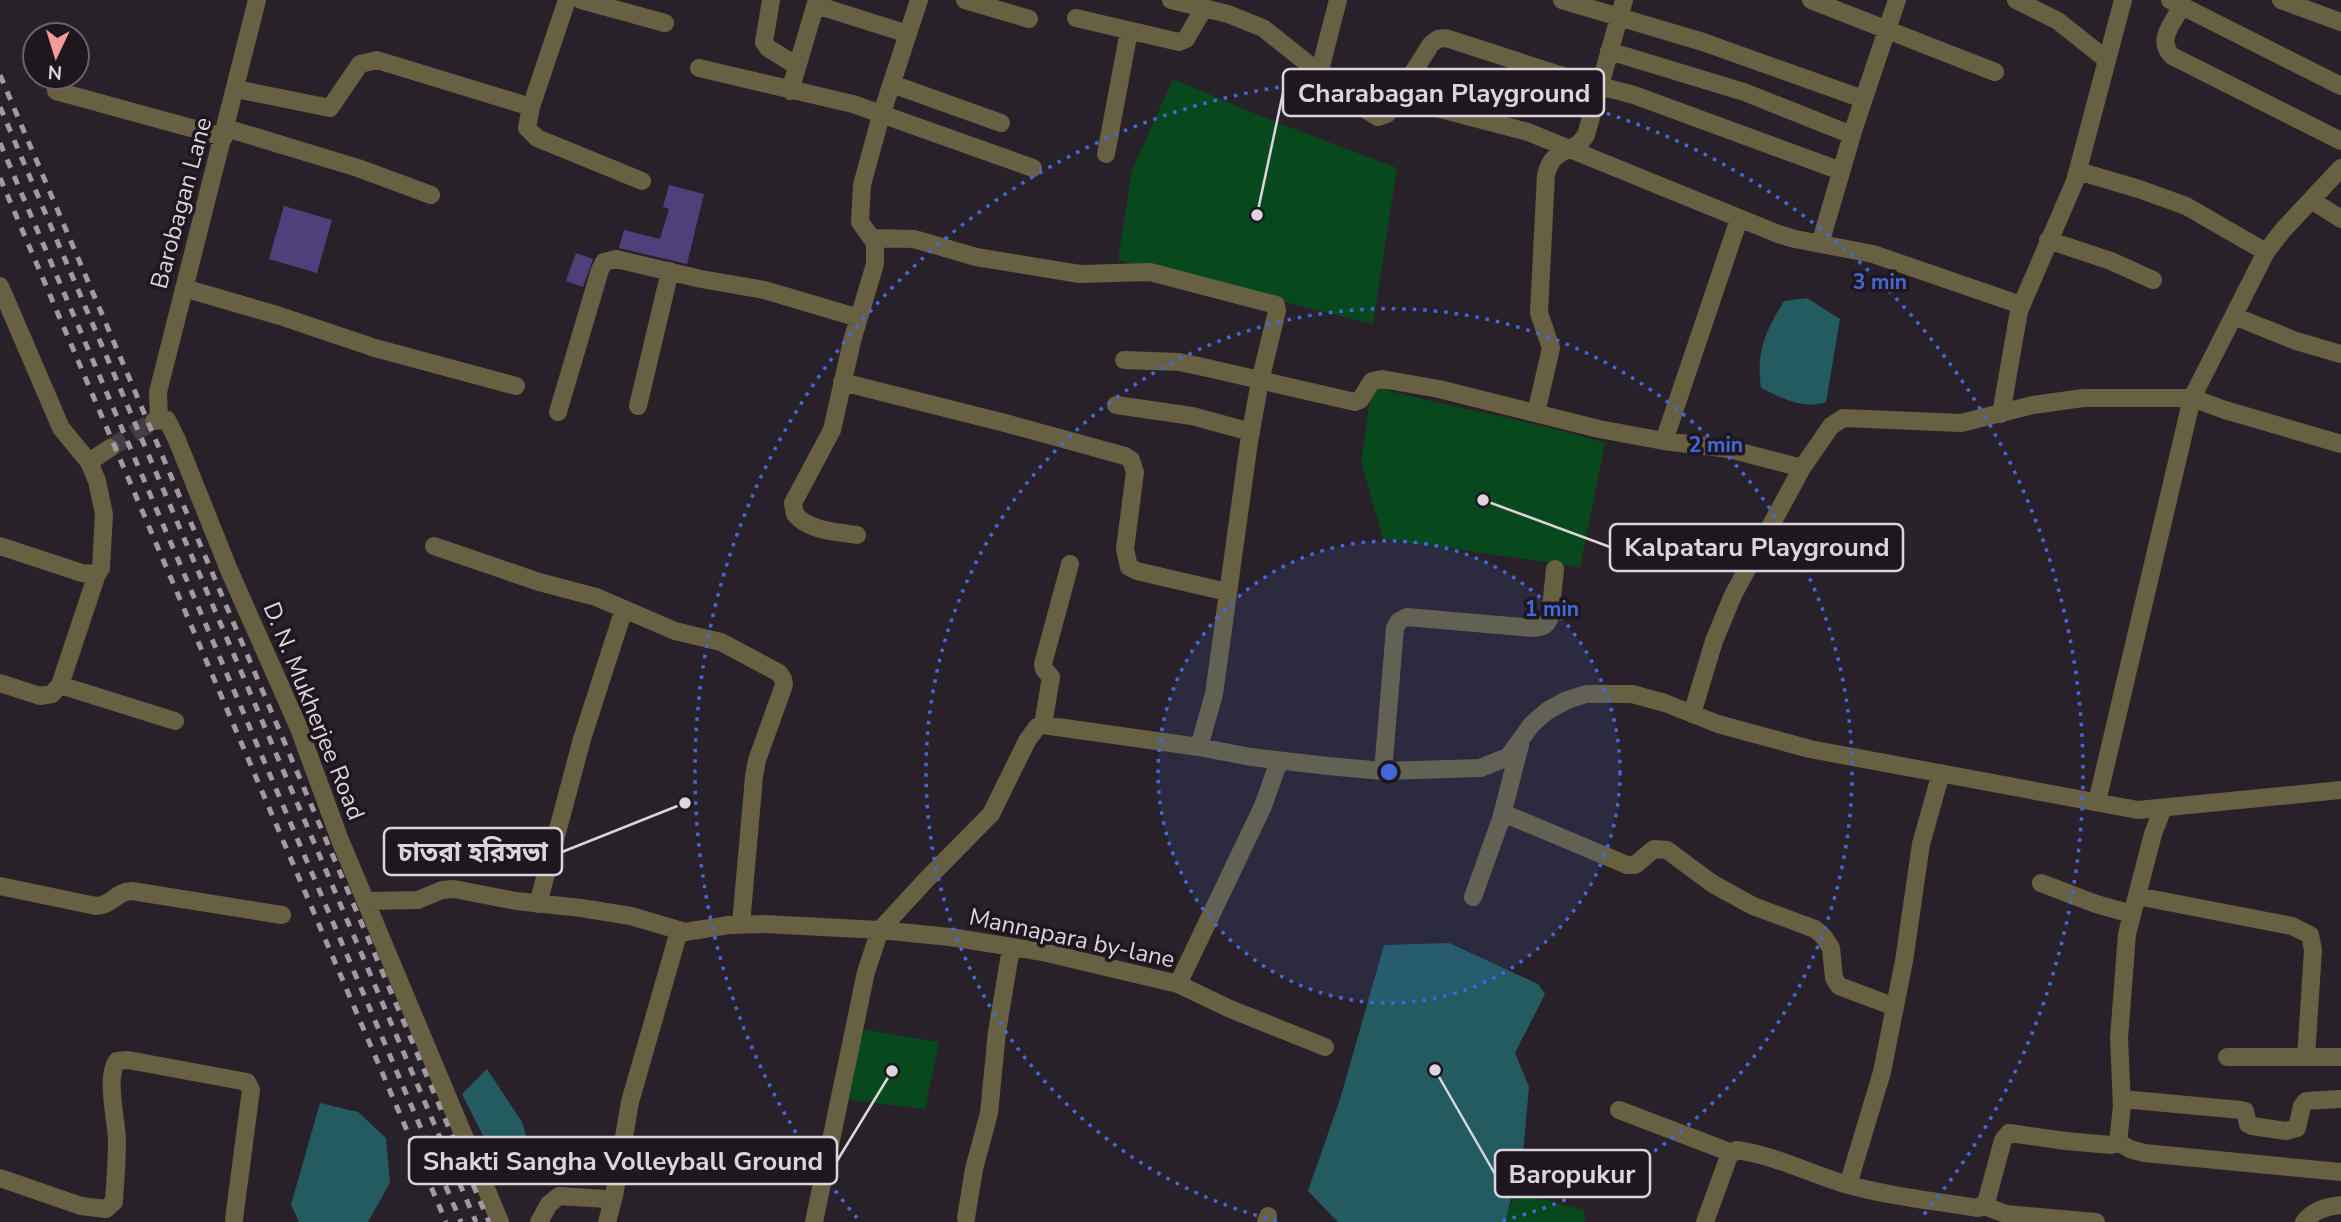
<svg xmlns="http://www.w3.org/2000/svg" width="2341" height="1222" viewBox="0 0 2341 1222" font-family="'Nunito Sans','Noto Sans Bengali',sans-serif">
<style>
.green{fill:#07481d}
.water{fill:#235b60}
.building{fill:#4f407b}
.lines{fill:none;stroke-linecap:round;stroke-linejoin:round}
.minor-tunnel{stroke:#443c45;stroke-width:18;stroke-dasharray:18 9;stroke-linecap:butt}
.minor{stroke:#686043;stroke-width:18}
.rail{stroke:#a19aa1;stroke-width:5;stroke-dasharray:9 9;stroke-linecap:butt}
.ring{fill:none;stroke:#4369d9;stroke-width:3.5;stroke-dasharray:3.5 7}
.labels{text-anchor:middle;stroke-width:7;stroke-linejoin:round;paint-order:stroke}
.street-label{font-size:24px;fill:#dcd6dc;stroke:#1f1720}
.centre{fill:#4369d9;stroke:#1f1720;stroke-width:3.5}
.ring-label{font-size:21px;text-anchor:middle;font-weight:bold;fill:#4369d9;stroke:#1f1720;stroke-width:7;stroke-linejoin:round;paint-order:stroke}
.leader{fill:none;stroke:#dcd6dc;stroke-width:2.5}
.callout-dot{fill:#dcd6dc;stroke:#1f1720;stroke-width:2.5}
.callout{fill:#1f1720;stroke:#dcd6dc;stroke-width:2.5}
.callout-label{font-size:26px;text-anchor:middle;font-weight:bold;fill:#dcd6dc}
</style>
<rect width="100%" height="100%" fill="#29212a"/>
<path class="green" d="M1173,79L1263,117L1397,168L1373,324L1118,260L1132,170Z
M1372,386C1449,408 1528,419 1605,443L1580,567L1383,539L1361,461Z
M855,1028L939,1042L925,1109L849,1100Z
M1517,1193L1584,1210L1585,1222H1502Z"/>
<path class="water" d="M1807,298L1840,319L1826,402C1803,410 1782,398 1761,388C1756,350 1765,333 1784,301Z
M1449,943L1538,984L1545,994L1515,1053L1529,1087L1523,1153L1505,1222H1338L1308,1191L1341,1096L1384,945Z
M487,1069L522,1122L536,1169L506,1181L462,1094Z
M320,1103L358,1112L386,1138L390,1183L368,1222H299L291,1205Z"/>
<path class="building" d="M669,185L704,194L687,264L619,248L624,230L660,239L669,209L663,207Z
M284,206L332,220L317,273L269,259Z
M576,253L593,259L583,287L566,281Z"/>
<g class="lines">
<path class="minor-tunnel" d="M110,448L154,421"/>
<path class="minor" d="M581,0L665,23
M771,0L764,42L768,48L797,66
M965,0L1029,19
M1171,0L1228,14L1263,28L1362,107L1378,117L1387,114L1431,44L1438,39L1446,38L1566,77L1634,95L1841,171
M1562,0L1703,42L1863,99
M1811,0L1995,72
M2016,0L2058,21L2107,60
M2170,0L2341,86
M2281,0L2341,22
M816,5L908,34
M2182,6C2173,23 2156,40 2172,56L2341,141
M1076,18L1179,42L1186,39L1204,8
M1609,51L1744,92L1852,135
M699,68L853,104L1033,168
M1319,74L1338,0
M892,84L1001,123
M236,89L330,108L360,64L377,60L531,107L527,128L537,138L642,181
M56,91L224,137
M790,91L817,0
M1400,93L1437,108L1528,132L1778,234L1795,239L1873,254L2021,305
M531,107L567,0
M226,128L358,168L431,195
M1106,154L1129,31
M2078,171L2139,189L2186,206L2266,252
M2311,200L2341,219
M872,238L914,239L976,257L1080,274L1150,272L1276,305L1277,311L1260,381L1249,442L1214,694L1199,747
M2048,240L2111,261L2153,280
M1820,244L1854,128L1897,0
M0,286L61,428L89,462L97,481L104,514L101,568L97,574L82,573L0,546
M184,288L280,316L375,348L516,386
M2234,316L2296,341L2341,354
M1124,360L1179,362L1203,367L1355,402L1360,400L1372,381L1382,379L1439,389L1599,429L1664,441L1729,449L1802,468
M842,382L1005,423L1125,456L1131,460L1135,472L1125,549L1129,567L1137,571L1227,592
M1116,405L1192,416L1251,432
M638,406L670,271
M558,412L600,270L604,262L616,259L701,279L764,290L859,318
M1536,413L1551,348L1539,313L1546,175C1553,145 1573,156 1586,135L1624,0
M2001,414L2019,311L2075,181L2123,0
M159,420L158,392L257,0
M154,421L167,420L177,440L229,570L298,726L340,840L500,1222
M1664,441L1739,219
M89,462L110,448
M857,535C838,532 808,531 795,514L793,503L832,430L852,341L875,264V243L860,222L862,185L880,119L919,0
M434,546L539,582L596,597L675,631L721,642L779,673L783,679L784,685L757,760L754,777L741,924
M0,683L40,696L52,694L60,685L175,721
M60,685L97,574
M1692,714L1714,641L1733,595L1802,468L1831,426L1843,418L1961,423L2033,405L2083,398H2192L2225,410L2341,444
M1043,725L1051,677L1044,669L1043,664L1070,564
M1383,771L1395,628L1399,621L1407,617L1533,628C1542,627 1547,626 1550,617L1555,569
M2097,802L2192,398L2266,252L2283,230L2341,168
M1503,813L1627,865H1635L1654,849L1667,850L1713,884L1753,906L1815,929L1823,936L1831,948L1834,978L1839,986L1895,1007
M2041,883L2096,904L2132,914
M0,886L96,906C112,906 116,891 132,891L282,915
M2137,896L2292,926L2310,935L2313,950L2306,1057
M1473,897L1501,819L1520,745
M368,901L418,900L442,890L454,889L516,901L581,908L631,916L685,932L729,925L764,924L880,930L950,937L1043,952L1178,984L1228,1008L1325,1047
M538,904L582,739L624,609
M1178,984L1263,806L1279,761
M2227,1057H2341
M2122,1099L2241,1110L2245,1111L2248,1124L2252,1126L2286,1131L2297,1128L2302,1106L2306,1101L2341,1099
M1619,1110L1732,1153
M2118,1142L2130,1149L2144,1153L2341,1172
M0,1178L81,1206L106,1209L114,1202C115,1182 117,1162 117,1142C117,1122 105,1077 117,1061L128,1060L247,1082L251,1090L234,1219
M1848,1185L1882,1072L1904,961L1921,844L1941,773
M1984,1206L2006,1214L2096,1222
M966,1218L974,1169L989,1113L997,1032L1011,948
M539,1222L549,1204L559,1196L607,1199L614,1196L630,1102L679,931
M607,1222L614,1196
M814,1222L866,972L880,930L926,880L991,814L1027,741L1037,727L1043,725L1199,747L1251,757L1328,766L1383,771L1480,768L1508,757L1532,724L1547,711L1567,700L1586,694H1632L1665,703L1718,724L1810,749L2138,810L2341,790
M1266,1222L1268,1216
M1705,1222L1729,1156L1736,1150C1774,1155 1808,1173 1845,1184C1888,1196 1933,1201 1978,1208L1986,1203L2003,1140L2009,1133L2066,1141L2111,1145L2118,1142L2122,1106L2119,1038L2127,934L2153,834L2163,808
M2304,1222C2314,1210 2325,1207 2341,1205"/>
<path class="rail" d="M0,75L489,1222
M0,107L476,1222
M0,143L461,1222
M0,178L446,1222"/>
</g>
<circle cx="1389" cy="772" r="231" fill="#4369d9" fill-opacity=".12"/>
<g class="ring">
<circle cx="1389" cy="772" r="231"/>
<path d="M1277 1221A463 463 0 1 1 1501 1221"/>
<path d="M857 1218A694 694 0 1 1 1921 1218"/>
</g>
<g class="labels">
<g class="street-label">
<text transform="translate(181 203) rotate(-75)" y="8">Barobagan Lane</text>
<text transform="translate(314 711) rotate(68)" y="8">D. N. Mukherjee Road</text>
<text transform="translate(1072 938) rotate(12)" y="8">Mannapara by-lane</text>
</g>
</g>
<circle cx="1389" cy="772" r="10" class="centre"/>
<g class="ring-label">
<text x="1880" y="289">3 min</text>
<text x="1716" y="452">2 min</text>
<text x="1552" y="616">1 min</text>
</g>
<path class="leader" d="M1257 215L1283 93M1483 500L1610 547M685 803L562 852M892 1071L837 1161M1435 1070L1495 1174"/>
<g class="callout-dot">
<circle cx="1257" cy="215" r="7"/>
<circle cx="1483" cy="500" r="7"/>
<circle cx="685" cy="803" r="7"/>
<circle cx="892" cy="1071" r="7"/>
<circle cx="1435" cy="1070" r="7"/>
</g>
<g class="callout">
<rect x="1283" y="69" width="321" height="47" rx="7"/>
<rect x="1610" y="524" width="293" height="47" rx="7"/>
<rect x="384" y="828" width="178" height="47" rx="7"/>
<rect x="409" y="1137" width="428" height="47" rx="7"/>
<rect x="1495" y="1150" width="155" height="47" rx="7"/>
</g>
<g class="callout-label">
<text x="1444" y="102">Charabagan Playground</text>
<text x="1757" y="556">Kalpataru Playground</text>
<text x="473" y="861">চাতরা হরিসভা</text>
<text x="623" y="1170">Shakti Sangha Volleyball Ground</text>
<text x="1572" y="1183">Baropukur</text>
</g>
<g transform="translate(56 56) rotate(184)"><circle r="33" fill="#1f1720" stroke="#6b636b" stroke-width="2"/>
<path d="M0-5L12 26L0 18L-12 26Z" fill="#f59b99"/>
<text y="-10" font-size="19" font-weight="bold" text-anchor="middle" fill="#dcd6dc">N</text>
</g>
</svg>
